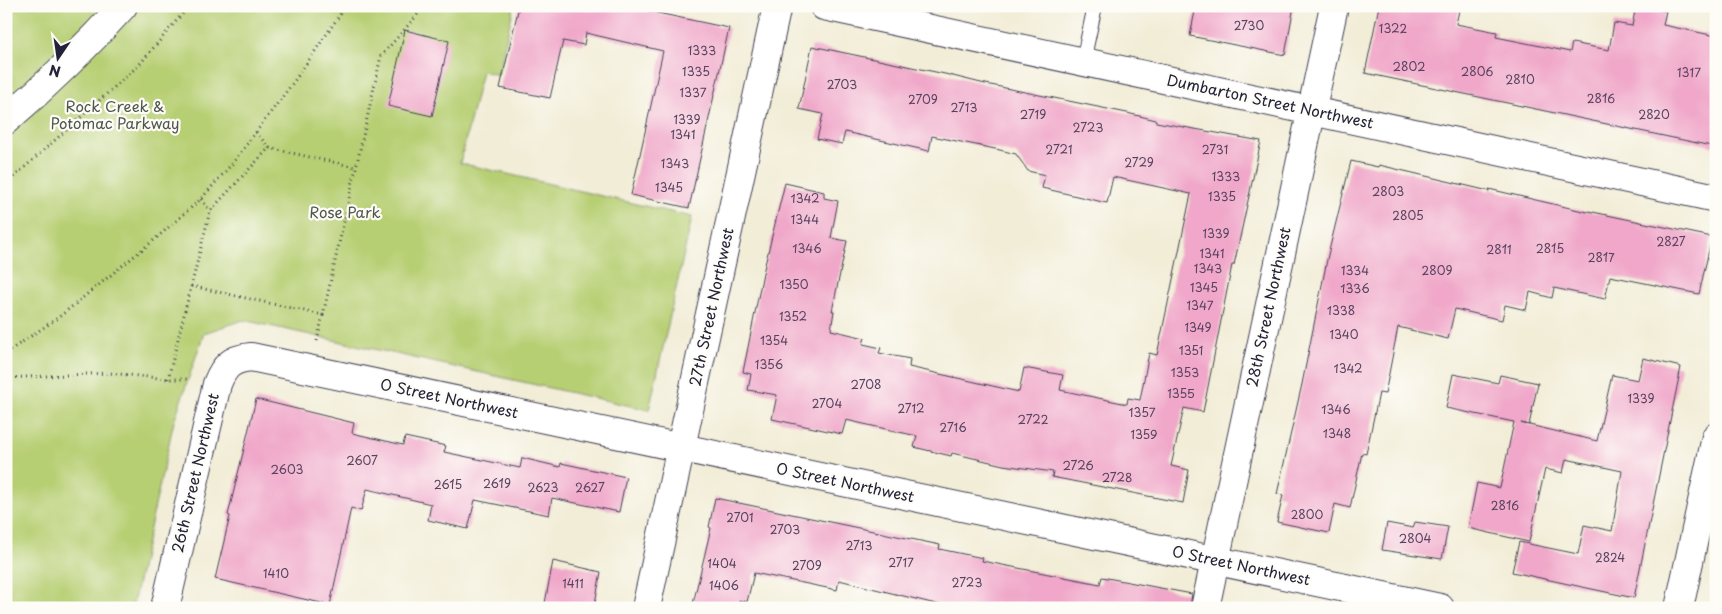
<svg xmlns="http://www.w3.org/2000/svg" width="1722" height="614" viewBox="0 0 1722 614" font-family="'Playpen Sans',sans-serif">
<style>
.green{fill:#b7cf73;stroke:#6c7857}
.building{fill:#f0a7c9}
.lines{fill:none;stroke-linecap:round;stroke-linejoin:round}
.service-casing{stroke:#414052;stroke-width:16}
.minor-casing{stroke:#414052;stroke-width:30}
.primary-casing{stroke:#414052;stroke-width:30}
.path{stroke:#414052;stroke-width:3;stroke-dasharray:1 4;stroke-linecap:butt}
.service{stroke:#fff;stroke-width:14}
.minor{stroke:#fff;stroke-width:28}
.primary{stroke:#fff;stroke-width:28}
.labels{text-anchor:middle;stroke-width:4.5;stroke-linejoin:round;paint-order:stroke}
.number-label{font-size:12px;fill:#56435e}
.street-label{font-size:15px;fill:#22223b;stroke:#fdfcf7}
.park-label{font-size:15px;fill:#4f564c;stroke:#fdfcf7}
</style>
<rect width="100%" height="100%" fill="#fdfcf7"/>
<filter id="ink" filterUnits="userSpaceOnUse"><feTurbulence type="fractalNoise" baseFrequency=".02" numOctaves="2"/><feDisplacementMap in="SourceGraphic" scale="10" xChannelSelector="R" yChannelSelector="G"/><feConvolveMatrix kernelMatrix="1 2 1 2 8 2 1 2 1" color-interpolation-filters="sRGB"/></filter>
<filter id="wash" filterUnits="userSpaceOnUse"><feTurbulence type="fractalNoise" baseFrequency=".0096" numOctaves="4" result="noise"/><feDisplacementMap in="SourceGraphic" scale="20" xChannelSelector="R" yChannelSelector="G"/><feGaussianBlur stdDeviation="1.12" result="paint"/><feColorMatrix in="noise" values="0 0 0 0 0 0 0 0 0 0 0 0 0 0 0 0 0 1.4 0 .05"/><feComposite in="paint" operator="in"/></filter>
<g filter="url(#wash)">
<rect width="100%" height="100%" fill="#f2edd7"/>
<path class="green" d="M6,6H514L498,75L482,71L460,163L692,217L649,410L243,320L204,333L174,421L132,608H6Z"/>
<g id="blocks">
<path class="building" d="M519,6H624L729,28L689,208L631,195L663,51L586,33L584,45L563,41L550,98L500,88Z
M1196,6H1294L1285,55L1190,36Z
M1379,6H1460L1456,24L1497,32L1496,37L1570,52L1572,43L1609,50L1614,23L1632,26L1636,6L1666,11L1663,25L1716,36V147L1365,73Z
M405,30L449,41L432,116L388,106Z
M812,46L945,74L981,83L1127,113L1156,120V122L1261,141L1234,265H1232L1203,412L1184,408L1171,466L1189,470L1183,503L1052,477L1053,472L1003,465L952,453L951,456L914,447L917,436L846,420L842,434L772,419L777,395L748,390L751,374L743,372L763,273L785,183L824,192V198L838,201L831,238L847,241L832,311H834L831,330L865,338L863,344L881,348L879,353L910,359L909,367L1019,392L1024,368L1063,375L1060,390L1127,404L1128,398L1140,400L1149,353L1157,355L1191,194L1113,177L1107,203L1042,188L1045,175L1028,171L1016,154L1000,150L932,136L929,151L845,132L842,144L817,139L823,114L799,109Z
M1351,161L1378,167L1379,165L1489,191V189L1587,212L1588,211L1712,237L1699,294L1610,276L1605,299L1554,288L1552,298L1530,292L1526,310L1505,305L1502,320L1455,309L1448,339L1398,327L1385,394L1379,393L1366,454L1362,453L1350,508L1335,504L1329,533L1277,522L1283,495L1277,494L1302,384L1328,255Z
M1643,358L1681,367L1634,598L1512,572L1519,542L1578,554L1584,525L1612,531L1622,471L1566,459L1563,473L1545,469L1529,542L1468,528L1477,483L1500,488L1514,422L1446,408L1453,374L1498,383L1500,375L1538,383L1529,425L1521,423L1597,441L1612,375L1638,380Z
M256,399L354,423L352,433L403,445L405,437L446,446L444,452L520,468L522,458L560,467L561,463L626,477L619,512L552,498L549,515L475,500L468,529L428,520L431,504L367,489L361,511L351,508L330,605L215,579L230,516L228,515Z
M715,498L940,545L939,549L983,558L982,561L1100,584L1102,577L1192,594L1190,608H952L839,580L837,590L754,573L747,602L739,600L737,608H692L711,528L709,527Z
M1415,522L1448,527L1442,559L1382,550L1387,523L1413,528Z
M553,561L601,572L594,608H544Z"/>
</g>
</g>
<g filter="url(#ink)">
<use href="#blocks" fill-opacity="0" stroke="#414052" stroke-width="1"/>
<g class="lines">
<defs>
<path id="service" d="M1083,61L1095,6"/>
<path id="minor" d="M824,6L1716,198
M165,608L217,384C224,366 231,359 251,357L1440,608
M646,608L777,6
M1205,608L1334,6
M1679,608L1716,437"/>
<path id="primary" d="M6,120C48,84 86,47 123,6"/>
</defs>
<use href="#service" class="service-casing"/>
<use href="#minor" class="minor-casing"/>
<use href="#primary" class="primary-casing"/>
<path class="path" d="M256,132L269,148
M6,184L139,65L189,6
M201,199L210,211
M191,286L323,315L381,56L425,6
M317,341L323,315
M6,353L59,317L154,240L201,199L232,164L295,80L346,6
M6,378L109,373L168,379H188
M168,379L210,211L269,148L355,167"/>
<use href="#service" class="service"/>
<use href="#minor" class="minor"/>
<use href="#primary" class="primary"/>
</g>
</g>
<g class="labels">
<g class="number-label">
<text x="1249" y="30">2730</text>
<text x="1393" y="33">1322</text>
<text x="702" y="55">1333</text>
<text x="1409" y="71">2802</text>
<text x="696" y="76">1335</text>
<text x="1477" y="76">2806</text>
<text x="1689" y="77">1317</text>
<text x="1520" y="84">2810</text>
<text x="842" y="89">2703</text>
<text x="693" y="97">1337</text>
<text x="1601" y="103">2816</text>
<text x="923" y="104">2709</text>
<text x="964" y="112">2713</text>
<text x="1033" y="119">2719</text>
<text x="1654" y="119">2820</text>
<text x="687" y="124">1339</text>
<text x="1088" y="132">2723</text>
<text x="683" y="139">1341</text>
<text x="1059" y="154">2721</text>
<text x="1215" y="154">2731</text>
<text x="1139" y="167">2729</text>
<text x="675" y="168">1343</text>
<text x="1226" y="181">1333</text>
<text x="669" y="192">1345</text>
<text x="1388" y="196">2803</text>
<text x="1222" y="201">1335</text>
<text x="805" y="203">1342</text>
<text x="1408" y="220">2805</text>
<text x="805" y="224">1344</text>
<text x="1216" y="238">1339</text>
<text x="1671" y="246">2827</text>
<text x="807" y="253">1346</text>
<text x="1550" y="253">2815</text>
<text x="1499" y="254">2811</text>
<text x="1212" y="258">1341</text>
<text x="1601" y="262">2817</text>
<text x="1208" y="273">1343</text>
<text x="1355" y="275">1334</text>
<text x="1437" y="275">2809</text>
<text x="794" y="289">1350</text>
<text x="1204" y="292">1345</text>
<text x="1355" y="293">1336</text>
<text x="1200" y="310">1347</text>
<text x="1341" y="315">1338</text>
<text x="793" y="321">1352</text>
<text x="1198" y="332">1349</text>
<text x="1344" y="339">1340</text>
<text x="774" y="345">1354</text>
<text x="1191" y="355">1351</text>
<text x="769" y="369">1356</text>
<text x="1348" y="373">1342</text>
<text x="1185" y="377">1353</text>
<text x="866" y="389">2708</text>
<text x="1181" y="398">1355</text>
<text x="1641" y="403">1339</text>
<text x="827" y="408">2704</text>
<text x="911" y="413">2712</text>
<text x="1336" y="414">1346</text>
<text x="1142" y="417">1357</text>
<text x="1033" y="424">2722</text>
<text x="953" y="432">2716</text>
<text x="1337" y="438">1348</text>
<text x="1144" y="439">1359</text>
<text x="362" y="465">2607</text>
<text x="1078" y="470">2726</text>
<text x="287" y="474">2603</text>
<text x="1117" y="482">2728</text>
<text x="497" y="488">2619</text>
<text x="448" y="489">2615</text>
<text x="543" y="492">2623</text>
<text x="590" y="492">2627</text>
<text x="1505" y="510">2816</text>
<text x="1307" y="519">2800</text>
<text x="740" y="522">2701</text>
<text x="785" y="534">2703</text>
<text x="1415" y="543">2804</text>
<text x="859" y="550">2713</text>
<text x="1610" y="562">2824</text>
<text x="901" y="567">2717</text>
<text x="722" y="568">1404</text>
<text x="807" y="570">2709</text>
<text x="276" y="578">1410</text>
<text x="967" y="587">2723</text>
<text x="573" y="588">1411</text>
<text x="724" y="590">1406</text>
</g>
<g class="street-label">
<text transform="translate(1270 102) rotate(12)" y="5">Dumbarton Street Northwest</text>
<text transform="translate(712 307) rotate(-78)" y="5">27th Street Northwest</text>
<text transform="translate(1269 307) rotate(-78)" y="5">28th Street Northwest</text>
<text transform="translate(449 399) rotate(12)" y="5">O Street Northwest</text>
<text transform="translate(196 473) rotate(-77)" y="5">26th Street Northwest</text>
<text transform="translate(845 483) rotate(12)" y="5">O Street Northwest</text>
<text transform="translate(1241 566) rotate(12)" y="5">O Street Northwest</text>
</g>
<g class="park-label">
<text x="115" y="112">Rock Creek &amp;<tspan x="115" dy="17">Potomac Parkway</tspan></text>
<text x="345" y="218">Rose Park</text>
</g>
</g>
<rect width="1722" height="614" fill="none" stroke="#fdfcf7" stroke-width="25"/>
<g transform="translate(58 58) rotate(193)" stroke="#fdfcf7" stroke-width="4" paint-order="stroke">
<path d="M0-4L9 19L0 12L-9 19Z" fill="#22223b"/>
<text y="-8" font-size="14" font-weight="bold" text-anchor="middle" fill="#22223b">N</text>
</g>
</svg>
